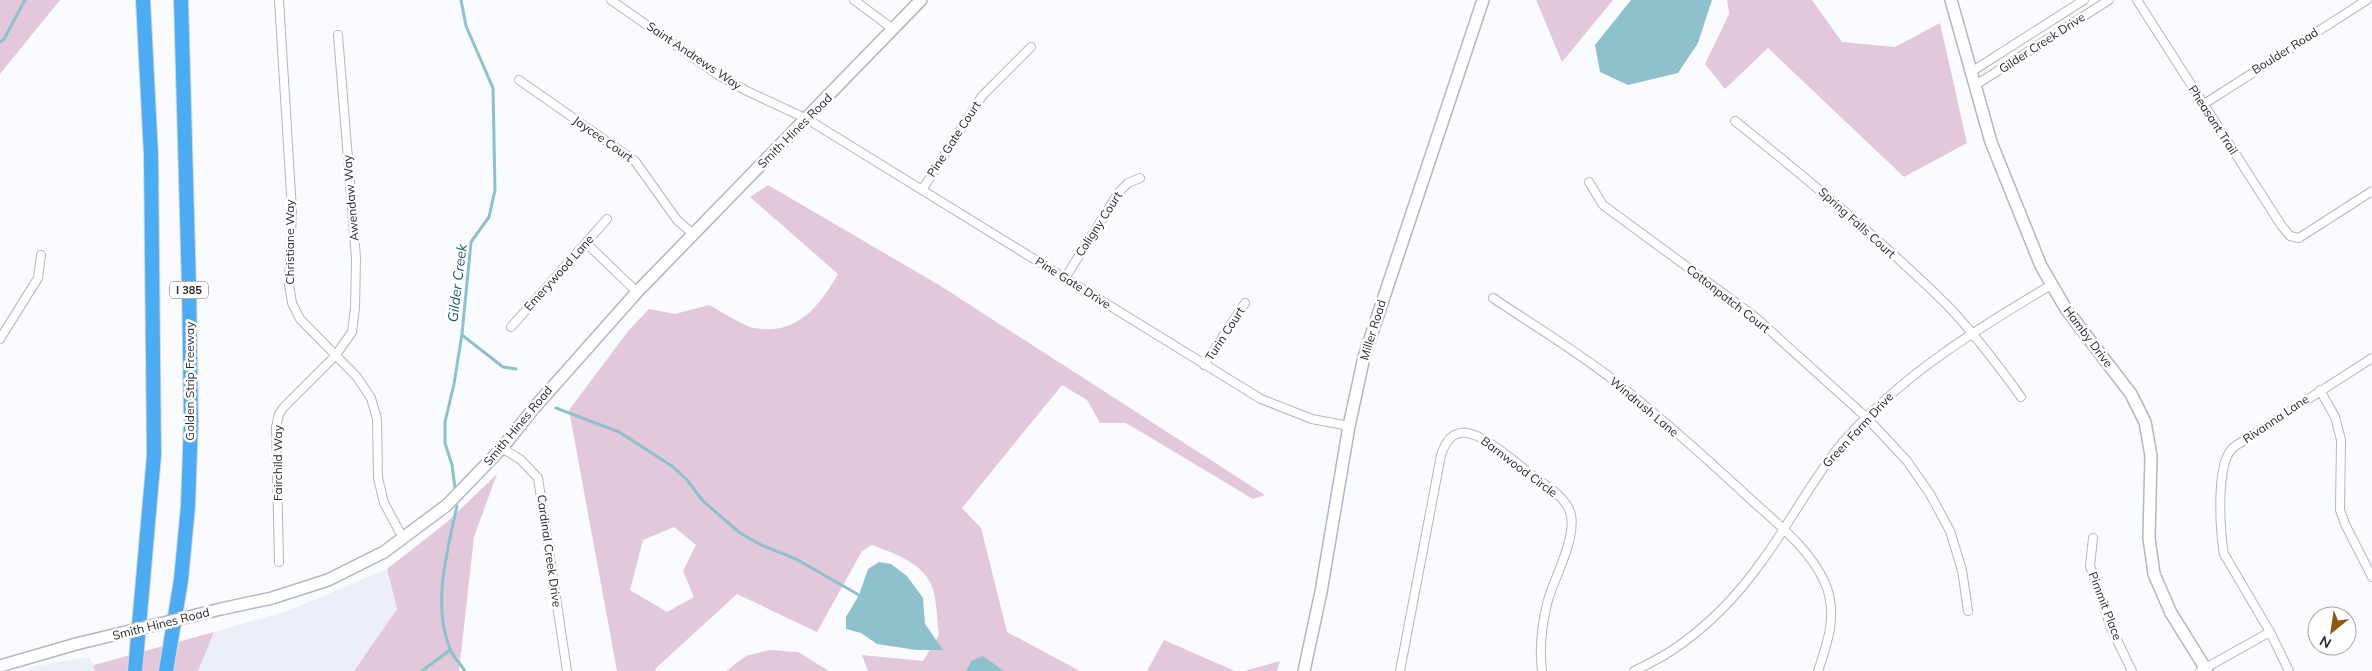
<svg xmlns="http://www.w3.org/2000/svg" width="2372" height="671" viewBox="0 0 2372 671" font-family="Mulish,sans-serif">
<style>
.built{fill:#eceef8}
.green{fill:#e3c8db;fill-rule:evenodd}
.water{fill:#8fc1cd}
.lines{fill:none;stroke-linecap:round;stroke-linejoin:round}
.stream{stroke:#8fc1cd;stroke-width:3}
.street-casing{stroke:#b2b6c7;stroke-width:10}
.secondary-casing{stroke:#b2b6c7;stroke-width:14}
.highway-casing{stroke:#d8d8da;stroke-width:16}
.street{stroke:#fff;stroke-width:8}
.secondary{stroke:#fff;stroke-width:11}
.highway{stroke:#4dabf3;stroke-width:14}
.secondary-bridge-casing{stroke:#b2b6c7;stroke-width:14;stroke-linecap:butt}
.secondary-bridge{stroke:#fff;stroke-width:11}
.labels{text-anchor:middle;stroke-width:5;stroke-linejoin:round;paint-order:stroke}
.shield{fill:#fff;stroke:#68696e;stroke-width:1}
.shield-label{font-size:11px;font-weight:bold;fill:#282930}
.street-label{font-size:12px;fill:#282930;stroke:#fff}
.water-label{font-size:14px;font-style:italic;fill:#195c69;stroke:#fff}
</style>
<rect width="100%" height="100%" fill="#fafbff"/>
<path class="built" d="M387,569L397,609L354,671H198L214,632L290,610Z
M89,657L94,665V671H24L35,666Z"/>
<path class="green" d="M0,0H60L0,74Z
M1536,0H1613L1562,62Z
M1727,0H1812L1842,42L1895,47L1940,23L1967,143L1904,177L1768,48L1725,89L1705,64L1729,14Z
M768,185L939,285L1265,495L1253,499L1126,423H1100L1087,400L1062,385L962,508L981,528L1007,632L1080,671H868L862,655L923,661L939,635C937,621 937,603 933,589C924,563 896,554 872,545L862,551L817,632L737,594L655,669L656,671H617L569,410L629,330L649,309L675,314L709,305C721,311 741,325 754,328C796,336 819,307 838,274L750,197ZM674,527L696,545L683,571L694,597L667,612L630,590L643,540Z
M497,474L474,537L459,671H354L397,609L387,569L447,522Z
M214,632L198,671H94V665Z
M1164,640L1235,671H1147Z
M769,650L798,652L829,671H726L746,656Z
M1280,661L1277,671H1244Z"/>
<path class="water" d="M1631,0H1712L1698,43L1678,73L1628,85L1600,72L1595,45Z
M879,562L891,564L907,576L923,598L925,624L943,650H916L877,644L861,633L846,629V617L859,595L868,569Z
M983,656L1004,671H966L971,661Z"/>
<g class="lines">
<path class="stream" d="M0,42L4,39L25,0
M462,335L503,367L516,369
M556,408L619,432L672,466L687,480L703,501L740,533L761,545L796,559L859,595
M455,488L452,465L445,443V422L454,384L462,334L471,242L489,217L495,190L493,88L466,26L461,0
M457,506C447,552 432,605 450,649C453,657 460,663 465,671
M422,671L450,650"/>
<defs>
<path id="street" d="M279,0L292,210L289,284L292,303L300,319L357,377L371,398L377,419L378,478L384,503L403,538
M611,0L718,75L747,91L807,119L1261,399L1312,419L1349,426
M854,0L893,29
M2137,0L2281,225L2290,236L2299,238L2372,191
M1971,72L2084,0
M519,80L635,161L677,220L693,234
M1974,86L2109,0
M2204,104L2367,0
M1735,121C1809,180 1880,239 1947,305C1974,333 1998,365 2021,397
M1589,182L1603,205L1754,316L1867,418L1907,461L1930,494L1950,531L1962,570L1968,611
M922,190L982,96L1031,47
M586,243L637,292
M1065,278L1119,192L1128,183L1140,178
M1493,298C1533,325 1575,350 1612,379C1659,416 1704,456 1747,496C1775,522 1809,547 1825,583C1838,613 1828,642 1818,671
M511,327L607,219
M0,339L38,278L41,255
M1204,365L1245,303
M2320,390L2335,417L2341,440L2340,510L2345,524L2372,577
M502,448L521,460L538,478L567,671
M2093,538L2090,566L2112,630L2132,671
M279,562L276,427L279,414L284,407L335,356L352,332L355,308L356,258L338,35
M1400,671L1441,455C1447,437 1457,427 1477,436C1496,445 1513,460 1529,473C1542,483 1561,493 1569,509C1580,532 1555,576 1548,600C1542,623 1539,647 1542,671
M1634,671C1646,665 1659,659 1671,651C1706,628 1738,595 1762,561C1791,522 1812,479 1843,442C1903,374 1974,331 2051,285
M2200,671L2270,632
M2289,671L2270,632L2224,554C2220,531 2216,468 2231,450C2233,447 2237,445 2240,443L2372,358"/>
<path id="secondary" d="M1951,0L1991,142L2041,266L2066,309L2131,394L2145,422L2151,456L2149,538L2154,574L2171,613L2207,671
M221,609L272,598L328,580L384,552L447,505L502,448L534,408L637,292L921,0
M0,666L76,644
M1304,671L1321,592L1349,426L1364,357L1483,0"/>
<path id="highway" d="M135,671L154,455L151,155L143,0
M166,671L181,580L188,506L191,421L189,288L181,0"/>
</defs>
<use href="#street" class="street-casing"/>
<use href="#secondary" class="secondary-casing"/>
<use href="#highway" class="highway-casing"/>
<use href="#street" class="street"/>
<use href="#secondary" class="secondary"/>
<use href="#highway" class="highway"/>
<defs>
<path id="secondary-bridge" d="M76,644L221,609"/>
</defs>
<use href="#secondary-bridge" class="secondary-bridge-casing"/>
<use href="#secondary-bridge" class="secondary-bridge"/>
</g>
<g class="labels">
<rect class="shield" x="170" y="281.5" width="38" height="17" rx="4"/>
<g class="shield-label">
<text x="189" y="294">I 385</text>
</g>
<g class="street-label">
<text transform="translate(2042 43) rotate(-33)" y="4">Gilder Creek Drive</text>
<text transform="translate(2285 51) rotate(-32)" y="4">Boulder Road</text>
<text transform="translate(694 56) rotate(34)" y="4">Saint Andrews Way</text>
<text transform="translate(2213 120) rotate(57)" y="4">Pheasant Trail</text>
<text transform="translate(795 131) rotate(-45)" y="4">Smith Hines Road</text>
<text transform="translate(603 139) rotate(35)" y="4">Jaycee Court</text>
<text transform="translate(954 139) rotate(-57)" y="4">Pine Gate Court</text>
<text transform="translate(351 198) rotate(-95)" y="4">Awendaw Way</text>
<text transform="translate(1857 223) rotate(42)" y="4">Spring Falls Court</text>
<text transform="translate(1099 224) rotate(-57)" y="4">Coligny Court</text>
<text transform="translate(290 242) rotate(-90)" y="4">Christiane Way</text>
<text transform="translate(559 273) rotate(-48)" y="4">Emerywood Lane</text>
<text transform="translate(1073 283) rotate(32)" y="4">Pine Gate Drive</text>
<text transform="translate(1728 299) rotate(38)" y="4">Cottonpatch Court</text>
<text transform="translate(1373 330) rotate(-73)" y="4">Miller Road</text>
<text transform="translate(1225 334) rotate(-57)" y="4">Turin Court</text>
<text transform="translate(2088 337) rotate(53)" y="4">Hamby Drive</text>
<text transform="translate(190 381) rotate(-90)" y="4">Golden Strip Freeway</text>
<text transform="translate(1644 407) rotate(40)" y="4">Windrush Lane</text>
<text transform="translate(2276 419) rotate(-34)" y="4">Rivanna Lane</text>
<text transform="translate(518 426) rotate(-50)" y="4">Smith Hines Road</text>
<text transform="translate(1858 430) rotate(-47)" y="4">Green Farm Drive</text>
<text transform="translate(278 463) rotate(-90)" y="4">Fairchild Way</text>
<text transform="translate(1519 467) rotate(37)" y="4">Barnwood Circle</text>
<text transform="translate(549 551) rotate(82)" y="4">Cardinal Creek Drive</text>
<text transform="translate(2105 606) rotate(69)" y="4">Pimmit Place</text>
<text transform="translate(161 624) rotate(-14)" y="4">Smith Hines Road</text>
</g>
<g class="water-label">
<text transform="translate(457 283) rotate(-83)" y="5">Gilder Creek</text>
</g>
</g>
<g transform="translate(2332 631) rotate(210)"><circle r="24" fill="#ffffff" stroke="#a9a9ac"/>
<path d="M0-4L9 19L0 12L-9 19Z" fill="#8e590b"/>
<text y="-8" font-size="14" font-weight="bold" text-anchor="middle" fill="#282930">N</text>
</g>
</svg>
